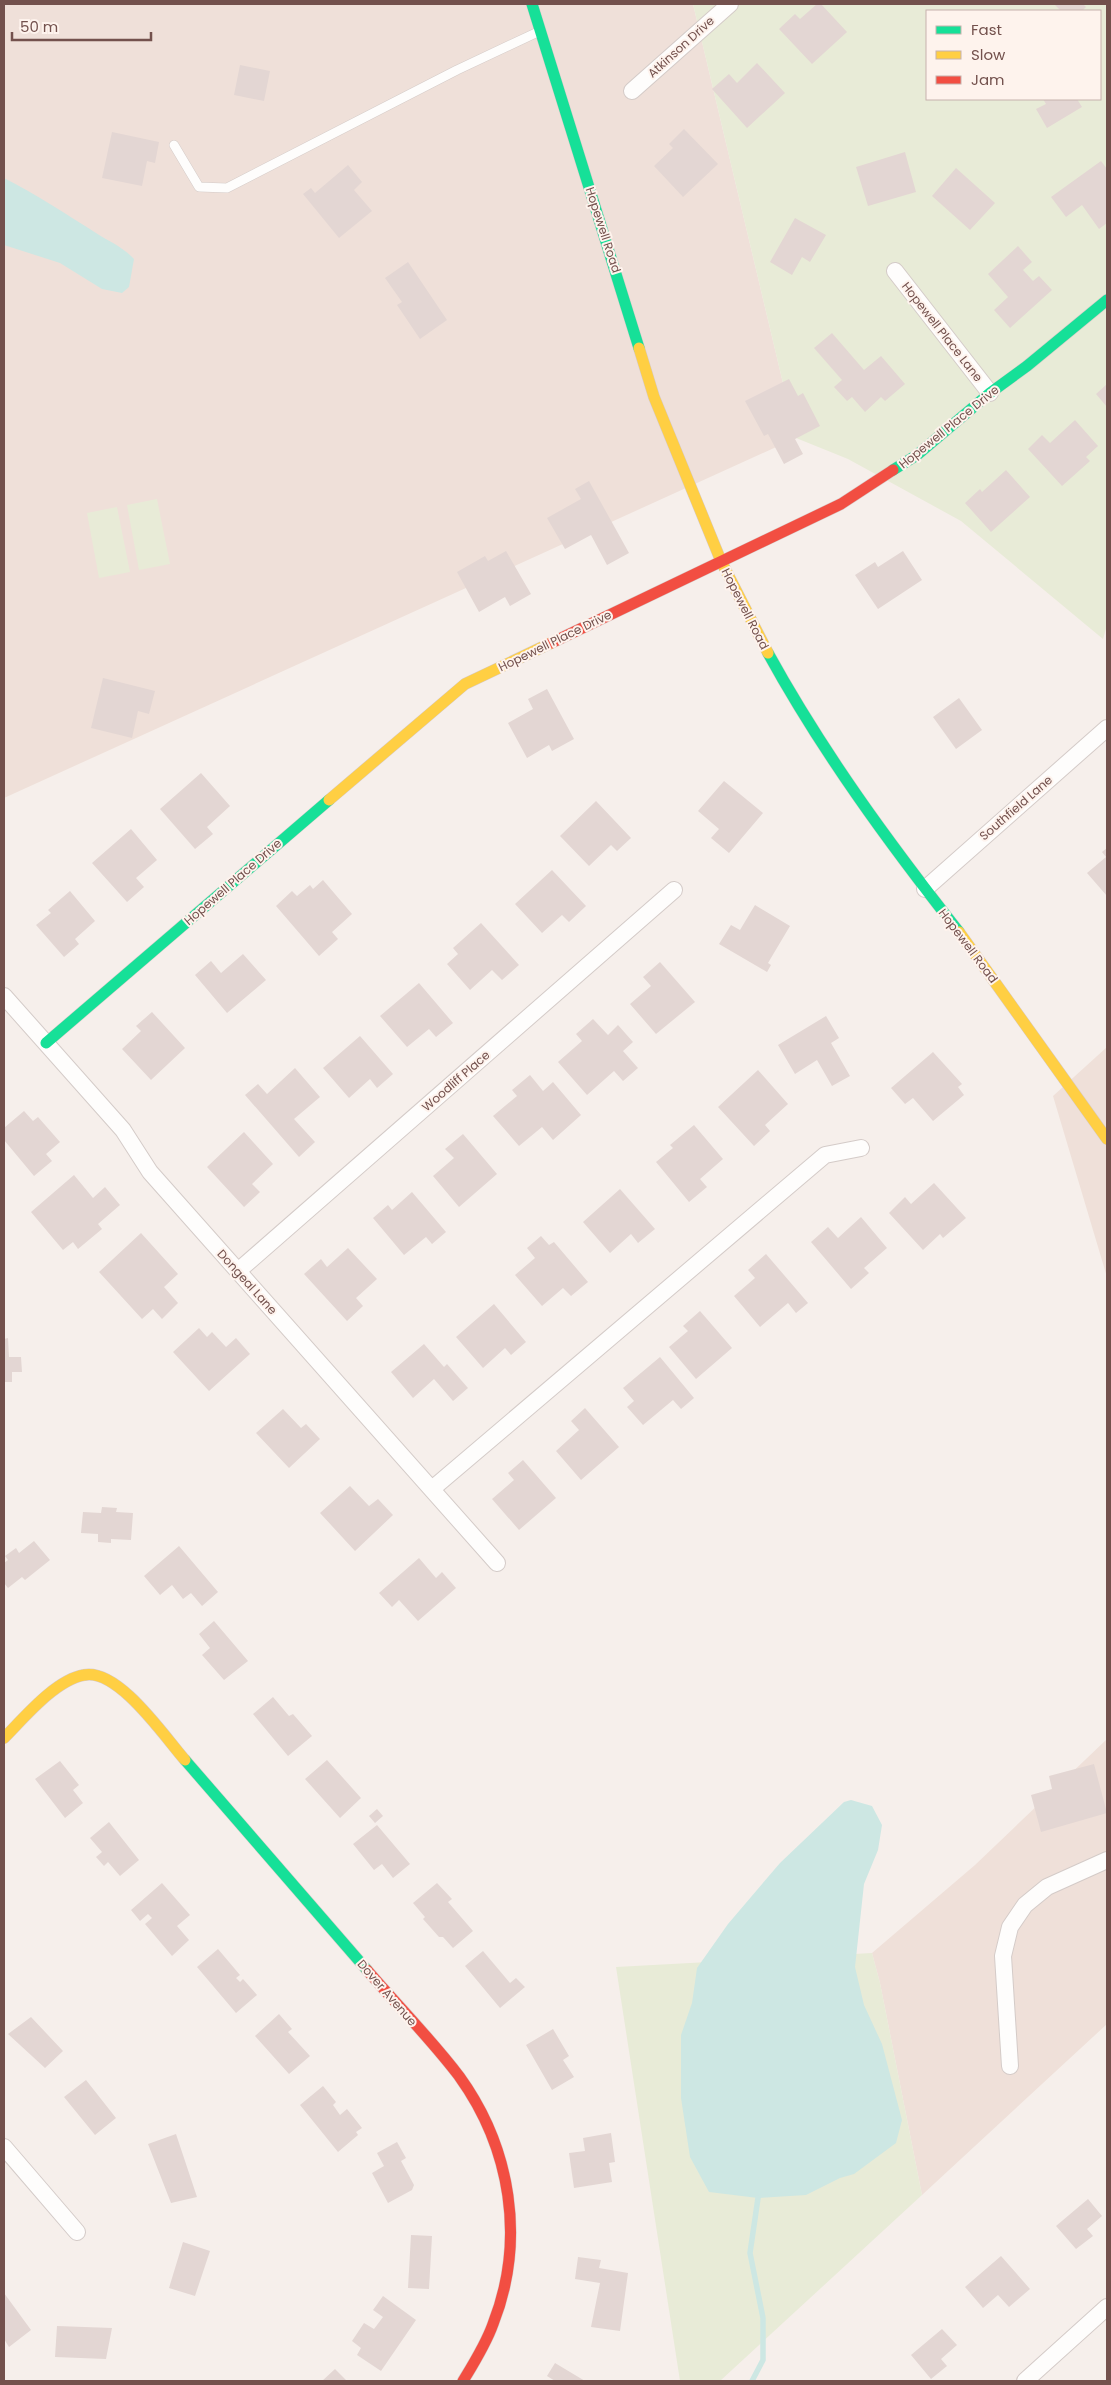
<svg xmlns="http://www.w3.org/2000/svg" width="1111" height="2385" viewBox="0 0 1111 2385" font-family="Poppins,sans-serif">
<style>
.residential{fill:#efe0d9}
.green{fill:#e8ebd7;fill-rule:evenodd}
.water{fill:#cde7e3}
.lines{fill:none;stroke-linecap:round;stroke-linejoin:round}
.stream{stroke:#cde7e3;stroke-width:5.5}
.building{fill:#e3d6d3}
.lane-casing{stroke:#d4cbc8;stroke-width:10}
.street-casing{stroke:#d4cbc8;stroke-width:18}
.fast-casing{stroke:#d6cac8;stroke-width:12}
.slow-casing{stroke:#d6cac8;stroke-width:12}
.jam-casing{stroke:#d6cac8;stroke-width:12}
.lane{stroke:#fefdfc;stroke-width:9}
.street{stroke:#fefdfc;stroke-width:16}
.fast{stroke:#16e098;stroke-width:11}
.slow{stroke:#ffcf43;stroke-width:11}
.jam{stroke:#f24e42;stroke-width:11}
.labels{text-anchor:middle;stroke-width:4;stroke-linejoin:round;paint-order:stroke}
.street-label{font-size:12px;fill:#73514d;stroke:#fef3ed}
</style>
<rect width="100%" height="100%" fill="#f6efeb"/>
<path class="residential" d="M4,4H693L796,438L4,798Z
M1107,1047V1277L1053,1096Z
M1107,1739V2024L922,2195L880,1983L872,1953L975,1865Z"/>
<path class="green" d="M693,4H1107V625L1103,639L961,521L848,459L796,438ZM927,11H1100V99H927Z
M157,499L170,564L139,570L127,505Z
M117,507L130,572L99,578L87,513Z
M872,1953L880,1983L922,2195L720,2381H680L616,1967Z"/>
<path class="water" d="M4,178C36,194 66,214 96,233C110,242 123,247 134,259L129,287L122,293L102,289L60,263L4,245Z
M851,1800L872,1806L882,1825L878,1850L864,1884L855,1967L864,2005L882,2044L902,2120L896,2143L854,2174L840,2178L806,2195L758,2198L709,2192L690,2157L681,2098V2035L692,2003L697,1968L728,1924L780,1863L844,1802Z"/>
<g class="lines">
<path class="stream" d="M752,2381L763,2360V2318L750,2253L758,2198"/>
</g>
<path class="building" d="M817,4H821L847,32L812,64L779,29L795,14L800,19Z
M1054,4H1083L1086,7L1082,11H1061Z
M757,63L785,93L747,128L712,89L729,74L737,83Z
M240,65L270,71L264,101L234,95Z
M1043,99H1077L1082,107L1047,128L1036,109L1046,104Z
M684,129L718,164L683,197L654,166L673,148L669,144Z
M112,132L159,142L155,163L147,161L142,186L102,178Z
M905,152L916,192L868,206L856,167Z
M1101,161L1107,169V223L1099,229L1082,205L1066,217L1051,197Z
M348,165L362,182L354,190L372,211L339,238L303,194L311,188L315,193Z
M956,168L995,203L970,230L932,196Z
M795,218L826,235L810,262L802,257L792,275L770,262Z
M1018,246L1032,262L1023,270L1033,281L1039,276L1052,290L1010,328L994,310L1008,297L988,274Z
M408,262L447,320L420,339L397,305L402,302L385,278Z
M832,333L864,370L881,356L905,384L885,401L881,397L865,412L852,397L847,401L834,387L842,380L814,348Z
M789,379L798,396L803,393L820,426L795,439L803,454L784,464L768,434L764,436L745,401Z
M1107,384V407L1096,394Z
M1075,420L1098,446L1086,457L1090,461L1062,486L1028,449L1042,435L1050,443Z
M1006,470L1030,497L991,532L965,503L980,489L982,492Z
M589,481L629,553L607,565L591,535L565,549L547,518L581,499L575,489Z
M506,551L531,594L510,606L505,597L479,612L457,572L485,556L488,561Z
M903,551L922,580L878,609L855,575L875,562L878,567Z
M103,678L155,691L149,714L138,711L132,738L91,728Z
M547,689L574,739L552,751L549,745L527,758L508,723L533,709L528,699Z
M959,698L982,730L956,749L933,717Z
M201,773L230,806L207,827L213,834L195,849L160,809Z
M724,781L763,813L729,853L711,838L719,829L698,811Z
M596,801L631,838L617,851L611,845L589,866L560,836Z
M131,829L157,860L136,878L144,887L127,902L92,863Z
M1107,848V896L1087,873L1106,857L1102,852Z
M552,870L586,906L569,922L562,915L542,933L515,904Z
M323,880L352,914L332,932L338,939L319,956L276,906L292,891L297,896L310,885L313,889Z
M70,891L95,921L75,939L79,944L64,957L36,925L51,913L48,910Z
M755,905L790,926L768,963L771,965L767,972L719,944L731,925L740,930Z
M481,923L519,965L502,980L492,970L470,990L447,964L458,954L453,948Z
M243,954L266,980L227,1013L195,975L211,961L221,973Z
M660,962L695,1002L656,1034L630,1004L651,986L643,977Z
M419,983L453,1023L436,1037L429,1029L407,1047L380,1016Z
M152,1012L185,1048L151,1080L122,1049L141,1031L136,1026Z
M826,1016L839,1038L831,1043L850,1076L832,1086L817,1060L795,1074L778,1045Z
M593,1019L608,1035L618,1025L633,1042L623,1051L638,1068L623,1081L614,1071L587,1095L558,1062L582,1041L576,1034Z
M360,1036L393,1074L377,1088L370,1079L349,1098L323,1068Z
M933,1052L962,1084L958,1087L964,1095L933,1121L913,1098L905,1104L891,1088Z
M295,1068L320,1097L294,1119L315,1142L299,1157L245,1095L258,1084L267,1094Z
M758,1070L788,1104L765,1125L770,1131L754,1146L718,1107Z
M530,1075L543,1091L553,1082L581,1115L553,1140L542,1127L519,1146L493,1116L517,1096L512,1090Z
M24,1111L33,1121L38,1117L60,1142L46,1154L52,1161L34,1176L4,1140V1128Z
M694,1125L723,1159L700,1179L707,1187L689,1202L656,1162L673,1148L670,1145Z
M244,1132L273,1164L252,1184L260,1192L244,1207L207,1167Z
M463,1134L497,1174L459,1207L433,1176L454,1158L445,1149Z
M74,1175L93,1198L105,1187L120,1205L98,1224L102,1229L78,1249L73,1242L63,1250L31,1212Z
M934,1183L966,1218L943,1238L940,1234L923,1250L889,1213L905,1197L911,1204Z
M620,1189L655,1229L638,1243L631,1234L610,1253L583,1222Z
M412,1192L446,1232L432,1244L426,1237L404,1255L373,1218L388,1205L392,1210Z
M861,1217L887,1248L864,1268L869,1273L851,1289L811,1242L828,1227L838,1238Z
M141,1233L178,1274L164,1287L178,1303L162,1319L153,1309L142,1319L99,1272Z
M541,1236L549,1245L554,1242L588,1282L571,1296L563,1288L542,1306L515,1275L535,1258L527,1248Z
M348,1248L377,1279L356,1298L363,1306L347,1321L304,1274L321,1259L327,1267Z
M766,1254L808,1303L796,1313L788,1303L760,1327L734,1296L755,1278L748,1270Z
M494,1304L526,1342L511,1355L505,1348L483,1368L456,1337Z
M700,1311L732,1348L696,1379L669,1347L688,1331L683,1326Z
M199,1328L207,1337L212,1332L226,1347L236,1338L250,1354L209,1391L173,1352Z
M8,1338L9,1357H21L22,1372H12V1382H4V1339Z
M424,1344L444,1367L447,1364L468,1388L453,1401L434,1379L413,1398L391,1372Z
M660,1357L694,1398L681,1409L673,1400L643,1425L627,1407L634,1401L623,1388Z
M585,1408L619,1447L581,1480L556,1451L579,1430L571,1421Z
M283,1409L301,1428L306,1424L320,1439L289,1468L256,1433Z
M523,1460L556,1498L519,1530L492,1499L514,1480L508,1473Z
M350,1486L369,1506L378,1499L393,1515L355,1551L320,1513Z
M102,1507L117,1508L116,1512L133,1513L131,1540L111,1539V1543L98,1542V1534L81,1533L83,1512L101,1513Z
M34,1541L50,1560L25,1580L22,1577L8,1588L4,1583V1563L8,1560L5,1556L16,1548L19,1553Z
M179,1546L218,1592L202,1606L191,1593L183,1599L172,1585L160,1595L144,1576Z
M419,1558L436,1578L442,1572L456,1588L418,1621L399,1600L392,1607L379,1593Z
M214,1621L248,1661L224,1680L202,1655L210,1648L199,1634Z
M273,1697L289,1716L293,1714L312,1736L288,1756L253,1714Z
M327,1760L361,1798L340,1818L305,1779Z
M60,1761L79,1785L73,1790L83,1803L65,1818L35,1779Z
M1094,1764L1107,1813L1041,1832L1031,1795L1052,1789L1049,1776Z
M377,1809L383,1816L375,1823L369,1816Z
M109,1822L139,1860L120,1876L108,1862L104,1866L96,1857L102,1852L90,1838Z
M377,1825L410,1864L393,1878L382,1864L374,1870L353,1844Z
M162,1883L190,1915L177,1926L189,1940L172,1956L145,1924L152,1918L148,1914L140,1921L131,1910Z
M437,1883L452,1899L448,1902L473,1931L453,1948L443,1937H439L423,1919L425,1917L413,1903Z
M218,1949L240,1975L236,1978L240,1982L243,1979L257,1995L236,2013L197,1967Z
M483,1951L510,1983L516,1978L525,1987L500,2008L465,1966Z
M279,2014L292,2029L288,2032L310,2056L289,2074L255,2036Z
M31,2017L63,2051L45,2068L8,2034Z
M553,2029L569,2056L563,2060L574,2077L552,2090L526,2045Z
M86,2080L116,2118L95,2135L64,2097Z
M323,2086L336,2102L333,2105L340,2115L347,2109L362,2128L356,2132L358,2135L338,2152L300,2105Z
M611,2133L615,2162L609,2163L612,2182L574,2188L569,2153L585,2151L583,2138Z
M176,2134L197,2197L171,2203L148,2144Z
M397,2142L406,2158L401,2161L414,2185L412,2190L388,2203L372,2173L384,2166L377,2153Z
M1088,2199L1102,2216L1087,2229L1093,2236L1076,2249L1056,2226Z
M411,2235L432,2236L429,2289L408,2288Z
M183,2242L210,2251L195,2296L169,2288Z
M1001,2256L1030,2289L1009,2307L998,2295L983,2308L965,2287Z
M578,2257L601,2260L599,2268L628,2273L620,2331L591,2327L600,2283L575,2279Z
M4,2293L31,2330L9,2347L4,2339Z
M383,2296L416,2320L381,2371L357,2355L361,2348L352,2341L364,2323L374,2329L383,2317L373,2310Z
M57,2326L112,2328L106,2359L55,2357Z
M942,2329L957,2345L941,2359L947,2366L931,2379L911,2355Z
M555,2363L585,2381H555L547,2376Z
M335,2369L347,2381H322Z"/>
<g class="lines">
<defs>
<path id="lane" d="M174,145L199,187L227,188L457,70L540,31"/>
<path id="street" d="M632,91L730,4
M895,271L990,393
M925,889L1107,728
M4,996L123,1130L150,1172L497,1563
M238,1271L674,890
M432,1489L825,1155L861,1148
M1010,2066L1003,1956L1010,1927L1025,1905L1047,1887L1107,1860
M4,2147L77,2232
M1025,2381L1107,2307"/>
<path id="fast" d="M532,4L639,348
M893,470L917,455L990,393L1027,366L1107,300
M768,653C823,753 889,843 959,932
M46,1043L329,800
M185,1760L367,1970"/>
<path id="slow" d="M639,348L654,397L721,561L768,653
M329,800L465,684L551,643
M959,932L1107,1139
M4,1738C24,1718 55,1680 84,1675C118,1668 164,1736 185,1760"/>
<path id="jam" d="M551,643L841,504L893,470
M367,1970C397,2005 431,2039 459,2076C511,2148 526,2240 493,2324C486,2344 474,2363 463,2381"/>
</defs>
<use href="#lane" class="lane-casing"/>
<use href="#street" class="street-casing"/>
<use href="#fast" class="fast-casing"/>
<use href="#slow" class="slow-casing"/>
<use href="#jam" class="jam-casing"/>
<use href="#lane" class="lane"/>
<use href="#street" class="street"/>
<use href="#fast" class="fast"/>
<use href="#slow" class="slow"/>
<use href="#jam" class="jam"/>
</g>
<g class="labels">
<g class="street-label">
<text transform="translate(681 47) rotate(-42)" y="4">Atkinson Drive</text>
<text transform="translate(603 230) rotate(72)" y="4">Hopewell Road</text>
<text transform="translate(942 332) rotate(52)" y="4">Hopewell Place Lane</text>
<text transform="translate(949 427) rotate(-39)" y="4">Hopewell Place Drive</text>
<text transform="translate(745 609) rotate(63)" y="4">Hopewell Road</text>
<text transform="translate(555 641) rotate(-26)" y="4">Hopewell Place Drive</text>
<text transform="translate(1016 808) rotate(-41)" y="4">Southfield Lane</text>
<text transform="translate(233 882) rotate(-41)" y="4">Hopewell Place Drive</text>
<text transform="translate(968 946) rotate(53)" y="4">Hopewell Road</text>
<text transform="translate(456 1081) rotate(-41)" y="4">Woodliff Place</text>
<text transform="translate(247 1282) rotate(48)" y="4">Dongeal Lane</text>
<text transform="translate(387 1993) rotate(49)" y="4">Dover Avenue</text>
</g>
</g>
<rect width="1111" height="2385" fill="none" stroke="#73514d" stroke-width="10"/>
<rect x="926" y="10" width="175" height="90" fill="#fef3ed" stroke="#c6b2ad"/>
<rect x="936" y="26" width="25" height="8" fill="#16e098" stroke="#c6b2ad"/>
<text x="971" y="35" font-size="15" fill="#73514d">Fast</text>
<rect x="936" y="51" width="25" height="8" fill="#ffcf43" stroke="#c6b2ad"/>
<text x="971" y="60" font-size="15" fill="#73514d">Slow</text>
<rect x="936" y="76" width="25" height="8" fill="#f24e42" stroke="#c6b2ad"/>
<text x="971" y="85" font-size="15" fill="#73514d">Jam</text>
<path d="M12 32v8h139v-8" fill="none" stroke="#73514d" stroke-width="2.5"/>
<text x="20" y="32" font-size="15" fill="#73514d" stroke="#fef3ed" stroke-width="4" paint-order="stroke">50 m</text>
</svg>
